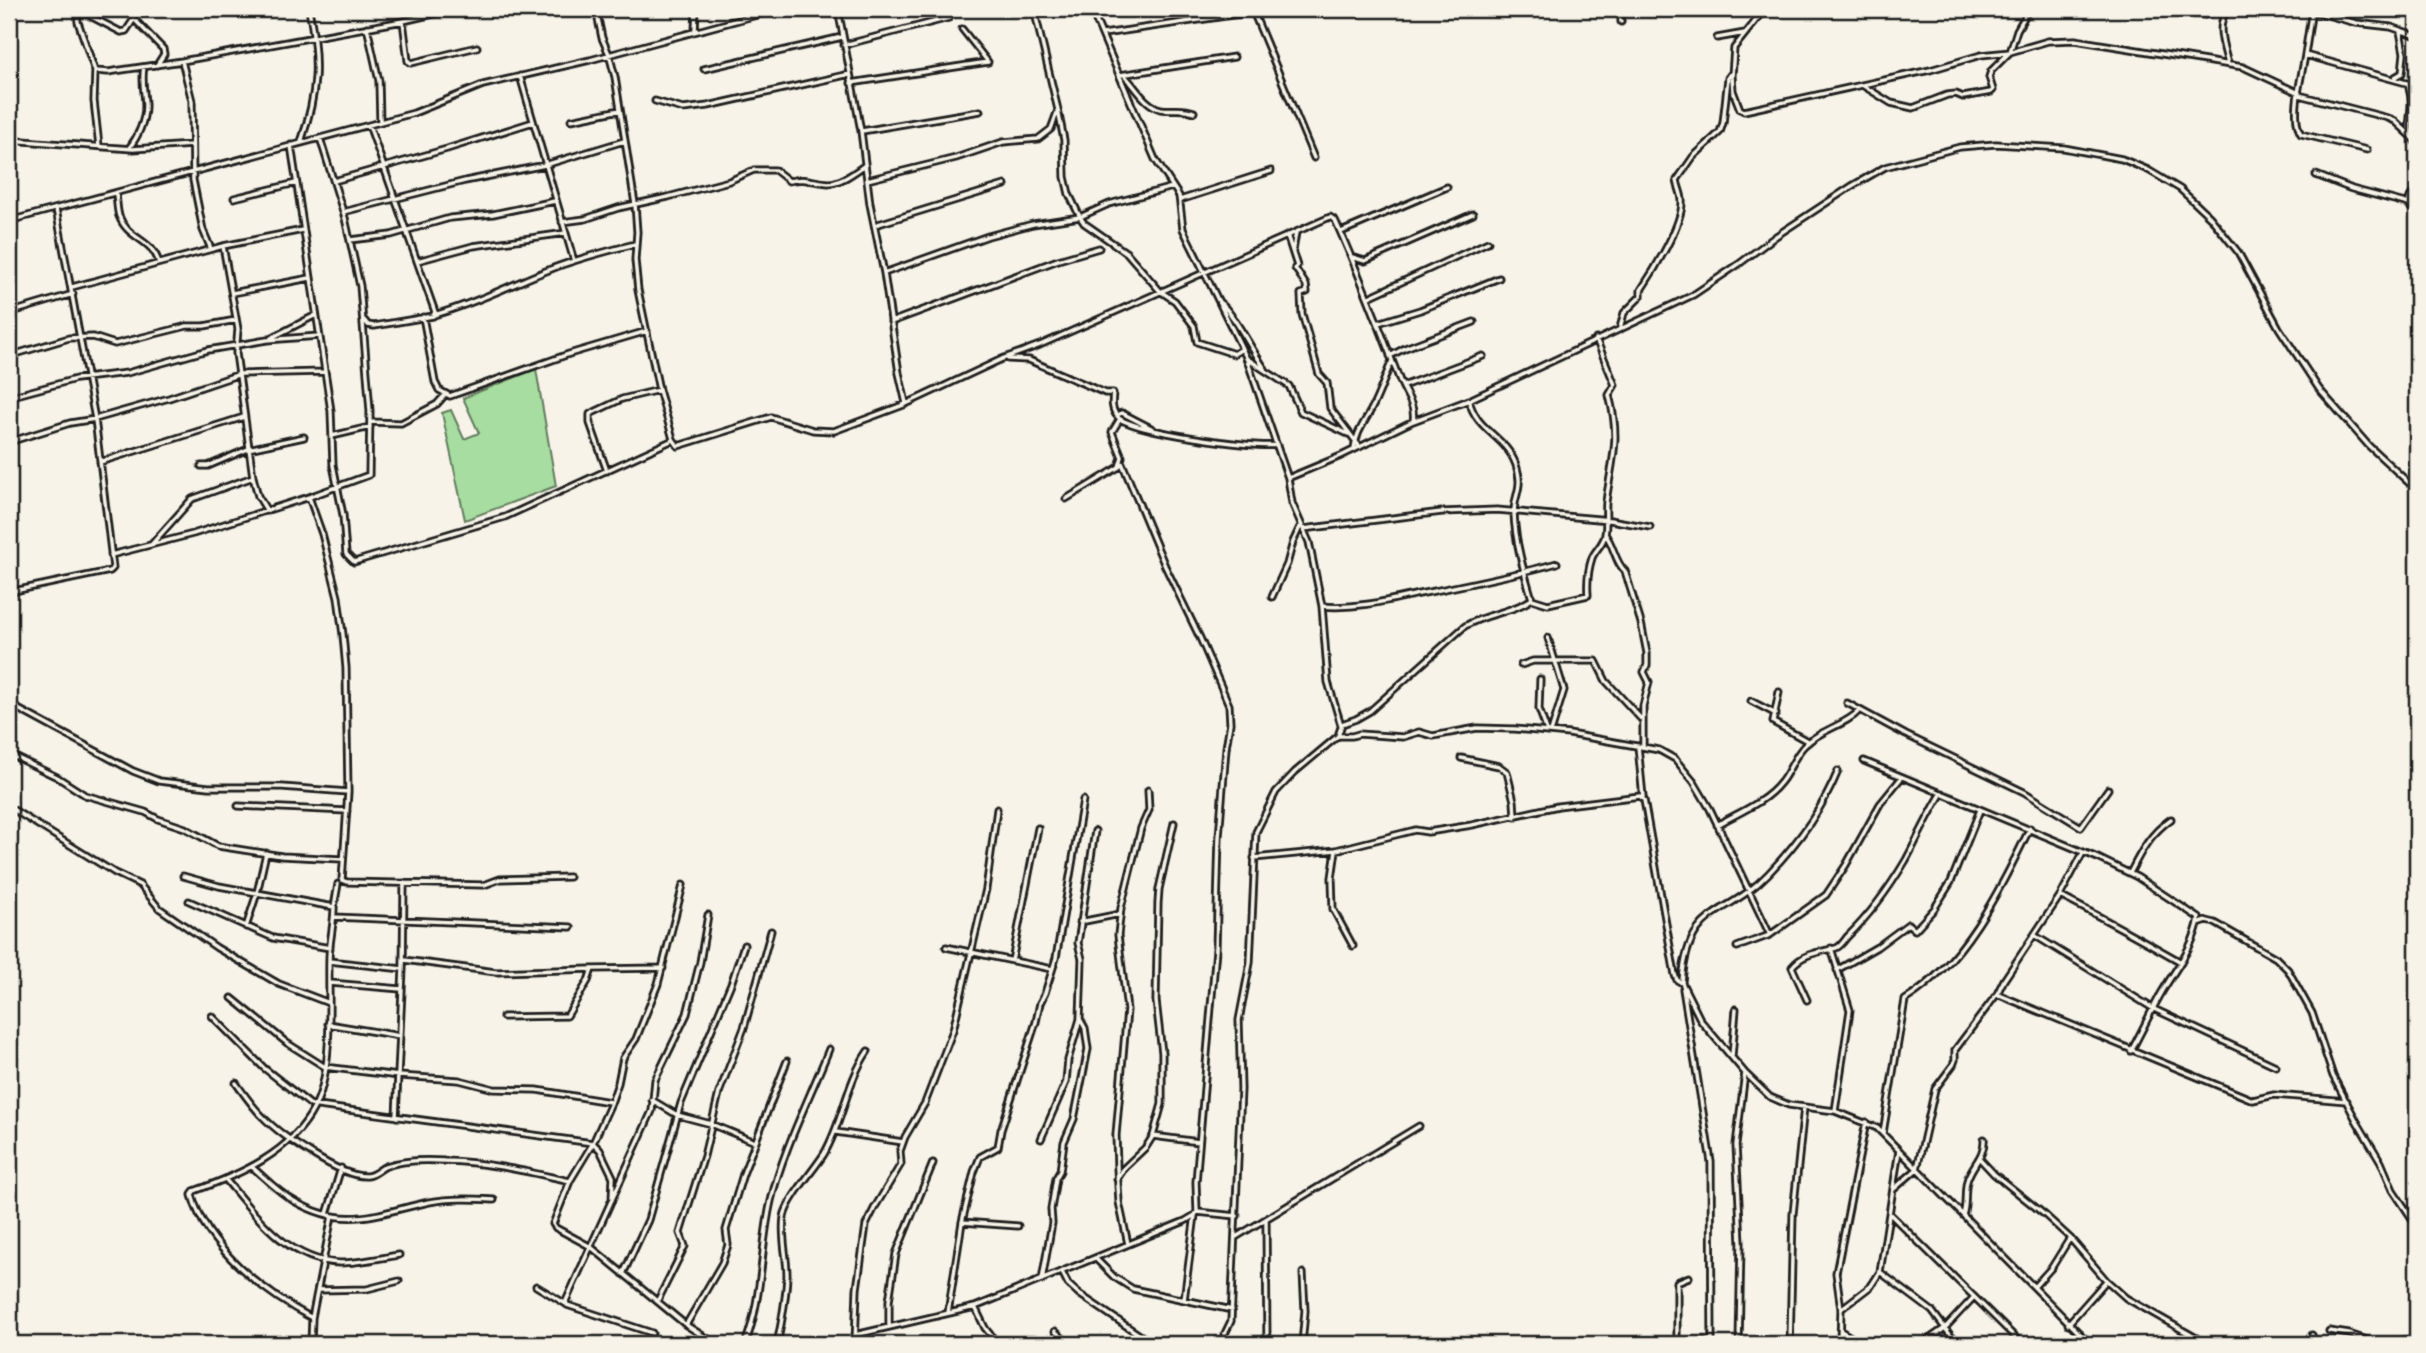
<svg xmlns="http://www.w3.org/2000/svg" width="2426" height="1353" viewBox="0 0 2426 1353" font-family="Sriracha,sans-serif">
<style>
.green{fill:#a7dda0;stroke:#627c5e;stroke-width:2}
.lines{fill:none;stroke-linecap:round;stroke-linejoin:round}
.street-casing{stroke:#1c1c1c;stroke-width:9}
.street{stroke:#f7f3e8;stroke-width:3.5}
</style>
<rect width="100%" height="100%" fill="#f7f3e8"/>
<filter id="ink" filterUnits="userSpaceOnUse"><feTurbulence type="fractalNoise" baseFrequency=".0143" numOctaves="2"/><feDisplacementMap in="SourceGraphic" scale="14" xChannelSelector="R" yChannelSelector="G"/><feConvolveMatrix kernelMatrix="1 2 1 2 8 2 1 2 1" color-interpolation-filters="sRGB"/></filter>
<g filter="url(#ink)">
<path class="green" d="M536,369L556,486L465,520L442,413L451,410L464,439L479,433L463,398Z"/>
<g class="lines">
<defs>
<path id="street" d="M74,9L87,10L90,16L121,32L126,31L134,19
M132,9L134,19L163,49L164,54L157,65
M596,9L602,38L609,54L615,77L635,204L637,232L635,260L638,290L659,390L673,439L678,446L771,417L813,430L834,431L906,404L1002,359L1040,345L1330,217L1335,220C1359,273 1379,326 1400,381C1405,394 1416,406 1413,421
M838,9L861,131L870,204L884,273L899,373L906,403
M1091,9L1155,159L1179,196L1183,229L1246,357L1288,478L1292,503L1309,542L1322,606C1354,609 1387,601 1419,594C1465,585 1511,576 1557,563
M1252,9L1314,158
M1621,9V22
M1765,9L1734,48L1732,76L1733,91L1740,109L1744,111L1930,70L1981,55L2010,52L2017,30L2029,9
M2157,9L2205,15L2222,9
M2279,9L2312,11L2356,23L2391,27L2417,36
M2312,9L2305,55L2417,86
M77,10L78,22L95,71L94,101L99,146
M403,21L408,61L411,63L477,47
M367,27L379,81L380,122
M695,30L696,9
M1103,34L1253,12
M1717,38L1745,33
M844,45L949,18L951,9
M2305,55C2302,75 2290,117 2301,134L2367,150
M182,61L192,101L193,180L203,230L211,249
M2228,64C2224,47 2214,23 2229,9H2249
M704,69L842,37
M95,71L108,72L182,61L403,21L455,9
M1120,75L1234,57
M1124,75C1135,85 1144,105 1161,109C1172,111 1182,107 1194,112
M520,76L574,261
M2395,77L2402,73L2404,53L2400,31
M851,83L988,62L962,29
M2408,83C2409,89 2411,95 2411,100C2412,118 2404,129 2417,144
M1862,85L1891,103L1913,108L1947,95L1956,94L1963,97L1991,92L1993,90L1989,77L1991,71L2010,52L2048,41L2075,40L2243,67L2299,93
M2299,95L2388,118L2395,121L2410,135
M655,101L683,109L708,106L850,74
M1058,110L1064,140L1065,177L1069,194L1080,217L1084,223L1127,253L1160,291L1175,301L1194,326L1197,342L1234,354L1242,349
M571,120L620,110
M862,131L980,111
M9,140L133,149L192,145
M301,142C318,92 319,61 309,9
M291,145L331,411L333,465L343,515L346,554L354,562L505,517L673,440
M129,148C138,137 145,121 145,106C145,93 141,81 144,67
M2316,175L2352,189L2409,204
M867,180L956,158L1003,142L1038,139L1051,129L1058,110L1034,9
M334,181L447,149L533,122
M2417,189C2412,194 2406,199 2411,208L2417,209
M116,194C117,201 117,210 119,216C128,240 152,238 159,263
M234,198L296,183
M1180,200L1271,171
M343,212L465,181L545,165L624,141
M9,221L414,113L483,85L590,60L779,9
M562,222L585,219L618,208L668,197L729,181L754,170H775L789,181C805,177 813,182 829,183C841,183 855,172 865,165
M875,225L1005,185
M1341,232L1447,187
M1287,235L1297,266L1295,268L1306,285L1307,292L1301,294L1302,314L1319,374L1327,383L1330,408L1360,447
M350,240L391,235L450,218L493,214L555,201
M223,246L238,329L236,353L253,477L258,496L267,511
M1293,251L1296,232
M1352,257L1365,261L1473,214
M417,261L473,246L566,233
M884,273L988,236L1033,224L1080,217L1109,204L1173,187
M72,287L223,246L303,230
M232,293L310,278
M1369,297L1488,242
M1219,302C1232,310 1254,354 1265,369
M9,313L73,294
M434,315C475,304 512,284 551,269C579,258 607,251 635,244
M423,317L435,382L439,390L450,396L569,354L647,331
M364,320L368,325L374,326L433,316L435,312L369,125
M891,322L1058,260L1099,248
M1378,323L1420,310L1499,278
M1620,328L1624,313L1641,296V290C1654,271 1683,223 1682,201C1682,194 1678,187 1677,180L1693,157L1720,132L1723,123L1728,78L1731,74
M271,338L316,315
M9,356L69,338L93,337L115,344L187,326H204L236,320
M1390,356L1405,348L1474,322
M1246,358L1289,386L1301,412L1348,434
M1008,359L1029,360L1105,393H1113C1112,401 1111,410 1118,417C1129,431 1256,449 1277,445
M1403,386L1483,356
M9,397L76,379L127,373L208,350L267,340L319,336
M1469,400C1476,431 1506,436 1516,465C1524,488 1514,494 1514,513C1515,542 1524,572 1532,599
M1117,415L1122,413L1153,429
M370,422L401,423L437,404L445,395
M332,436L370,427
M9,442L70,423L95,419L169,398L240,374L325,372
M1354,450C1355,434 1365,422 1372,408C1380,393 1385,376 1392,361
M100,462L244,417
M201,466H208L248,449L304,437
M607,471L590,423V414L622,399L659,390
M1288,478L1341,456L1413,421L1469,400L1693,295L1739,264L1776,236L1852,186L1885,167L1960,147L1996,144L2064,148L2122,159L2148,170L2180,189L2210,217L2238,252L2279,328L2319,389L2369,446L2409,483
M309,497L322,534L338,597L343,635L346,668L348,792L342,880L347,882L484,885L500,879L569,877
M1066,499L1119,467L1122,457L1112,432L1120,419
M1303,529L1442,512L1497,510L1610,520L1650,527
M1605,534C1614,545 1615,563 1625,571L1641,623L1647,653V665L1644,672L1649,682L1643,706V746
M151,545L192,499L253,477
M111,555L193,534L309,497L369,475L370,411L360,286L345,218L320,138
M9,592L110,571L113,568L95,419L56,209
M1272,597L1287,564L1293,542L1300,527
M1532,599L1548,604L1588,595C1587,582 1588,570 1592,558C1595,550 1603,545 1605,535C1607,524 1605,513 1606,502C1612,458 1621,441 1609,395L1615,385L1596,339
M1322,606L1328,682L1341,725
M1548,638L1564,690L1551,732
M1521,665L1533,661H1596L1606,681L1642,720
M1540,679L1539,709L1547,731
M1779,692L1773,722L1809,742
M1751,701L1776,714
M1847,703L1906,735L2024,792L2081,827L2108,789
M9,704L133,771L159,781L209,787H282L348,792
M1338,736H1352L1359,734L1403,737L1419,732L1433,736L1477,728L1515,729L1569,734L1659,750L1675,759L1694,782L1710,809L1770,935
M1638,746L1643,797
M9,754L57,777L85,795L145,812L158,819L185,828L218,846L282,856L342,859
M1461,758L1499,766L1507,772L1514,801L1515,817
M1864,761L2100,859L2137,877L2199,918C2195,945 2176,968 2162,992C2151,1011 2142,1031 2131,1051
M238,806L347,811
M9,807L115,873L140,885L159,908L217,948L279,984L329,1003
M1717,825C1738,813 1766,802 1781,782C1790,771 1795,754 1805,745C1821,729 1845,726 1860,710
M1336,850L1332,878L1333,909L1353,946
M1254,858L1336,850L1415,830L1428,832L1472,825L1558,806L1640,796L1644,800L1675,975L1677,980L1682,983L1701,1021L1745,1073L1770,1097L1789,1105L1835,1111L1877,1128L2090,1344
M2130,873C2142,850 2149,835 2171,819
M183,876L219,886L334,907C334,925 329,942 329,960C328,1002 334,1071 314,1108C291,1153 239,1175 194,1191L192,1195C206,1248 266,1294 312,1318
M683,885L658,984L636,1039L623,1058L618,1083L611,1103L593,1143L570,1181L553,1224L556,1228L591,1247L686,1325L716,1344
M2060,896C2101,917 2141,939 2181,962
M189,901L273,938L330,948
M334,907L338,884
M334,917L571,927
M1080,922L1120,914
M2198,924L2207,921L2215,923L2276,958L2288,970L2312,1013L2333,1076L2356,1120L2381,1162L2393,1190L2417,1226
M246,927L257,893L266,853
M2034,935L2154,1009L2276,1066
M946,947L1052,969
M1737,947L1770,935L1826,895L1846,865L1880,804L1902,777
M1831,948L1850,1010L1835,1111
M404,960L496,972L592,969L588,981L567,1016L503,1017
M329,961L403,969
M1012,961L1038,828
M592,969L663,968
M1837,970L1877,947L1908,924L1915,930L1934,909L1951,882L1980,810
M1682,982C1688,905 1725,919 1768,874C1796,845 1823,808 1838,771
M330,983L401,989
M1683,989L1711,1162L1712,1344
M1997,994L2253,1100L2274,1095L2347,1101
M232,998L287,1043L325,1067L399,1076L459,1080L494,1089L537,1090L610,1102
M1807,1000L1792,967C1803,953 1821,952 1836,948C1840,947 1844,941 1847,937C1870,915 1890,887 1906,860C1918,838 1928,815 1942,793
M212,1016L264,1068L311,1105L593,1143L600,1150L613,1177L612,1200
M328,1024L400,1036
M1732,1056L1736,1009
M236,1083C244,1094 252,1106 262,1116C280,1135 341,1178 367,1176C375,1175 379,1169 386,1166C403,1160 426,1160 444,1161C487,1162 529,1172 570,1181
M652,1100L677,1115L711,1124L755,1142
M396,1117L403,969L404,883
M836,1132L903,1142
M1883,1133L1905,1000C1965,963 2000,889 2030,828
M1153,1136L1199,1142
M1041,1139L1066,1082L1068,1060L1080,1019L1082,959L1078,943L1095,831
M1980,1159L1994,1174L2045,1215L2070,1238L2106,1280L2126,1298L2207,1344
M252,1167C265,1178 278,1192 294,1201C346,1231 377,1213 429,1202C451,1198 473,1199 494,1200
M1117,1179L1125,1167L1146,1147L1153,1136L1162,1104V1053L1156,1001L1158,903L1159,889L1174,823
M226,1180C256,1216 288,1261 340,1263C359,1263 380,1258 399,1255
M1894,1189L1917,1169L1935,1089L1953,1065L1955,1060V1050L1997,994L2004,980L2060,896L2083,853
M1197,1212L1237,1216
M327,1214L341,1168
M1890,1214L2022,1344
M1963,1215C1967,1204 1964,1192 1967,1181C1971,1165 1985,1157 1984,1139
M1266,1220L1267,1344
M962,1222L1018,1226
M1236,1237L1419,1126
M1128,1244L1119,1202L1117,1168L1116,1135L1127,1010L1118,935L1121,908L1141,828L1149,810L1148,790
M1095,1258L1114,1277L1133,1289L1232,1310
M1062,1272L1068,1284L1079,1294L1153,1344
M1880,1272L1932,1311L1957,1344
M623,1274L648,1220L681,1103L732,981L744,945
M1042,1280L1052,1223L1051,1209L1056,1178L1060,1171L1064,1142L1074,1119L1088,1049L1085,1028L1080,1019
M536,1286L566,1304
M2034,1287L2052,1267L2070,1238
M318,1290L367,1289L399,1281
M658,1300L685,1246L680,1233L704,1156L719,1093L744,1028L771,931
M1184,1300L1195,1215
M975,1307L985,1328L998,1344
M1841,1309L1871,1286L1880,1272L1899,1150
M948,1313L962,1222L974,1172L980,1157L998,1147L1001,1130L1036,1022L1040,1003L1045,993L1056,958L1083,800
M2068,1324L2106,1281
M686,1325L722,1263L728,1245L726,1230L743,1174L787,1061
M889,1325V1301L896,1254L933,1163
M1055,1331L1069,1344
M1841,1331L1862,1344
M2329,1331L2349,1334L2379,1344
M652,1333L567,1305L566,1301L652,1111L655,1080L687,1014L700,962L708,915
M855,1335L975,1307L1185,1221L1195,1215L1197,1212L1196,1182L1216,949L1219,837L1226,748L1230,723L1229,705L1200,638L1165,566L1122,463
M2312,1335L2314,1344
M9,1336L12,1342L9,1344
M311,1344L312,1318L332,1216
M745,1344C763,1299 760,1248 771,1201C782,1152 810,1097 829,1049
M777,1344C782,1321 786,1299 787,1275C787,1256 781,1237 784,1217C787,1200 814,1170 824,1154C843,1122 846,1083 868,1051
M855,1344L857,1289L866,1225L875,1207L901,1164L900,1151L905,1137L925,1103L953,1030L986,889L997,809
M1220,1344L1231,1321L1241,1089L1239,1020L1250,963L1256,832L1276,792L1295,772L1338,736L1342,724L1356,719L1370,711L1465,626C1486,613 1512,613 1532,599
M1302,1344L1305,1311L1303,1273
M1663,1344L1677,1343V1282L1689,1277
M1677,1344L1712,1340
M1739,1344L1741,1243L1736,1145L1745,1073
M1790,1344L1793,1214L1804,1107
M1840,1344L1841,1309L1836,1273L1866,1122
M1879,1344H1904
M1922,1344L1945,1328L1973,1298
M2378,1344L2417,1338"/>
</defs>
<use href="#street" class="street-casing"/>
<use href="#street" class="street"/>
</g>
</g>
<rect width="2426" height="1353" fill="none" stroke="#f7f3e8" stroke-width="35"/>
<rect x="18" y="18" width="2391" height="1318" fill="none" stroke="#1c1c1c" stroke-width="2.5" filter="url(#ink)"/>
</svg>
